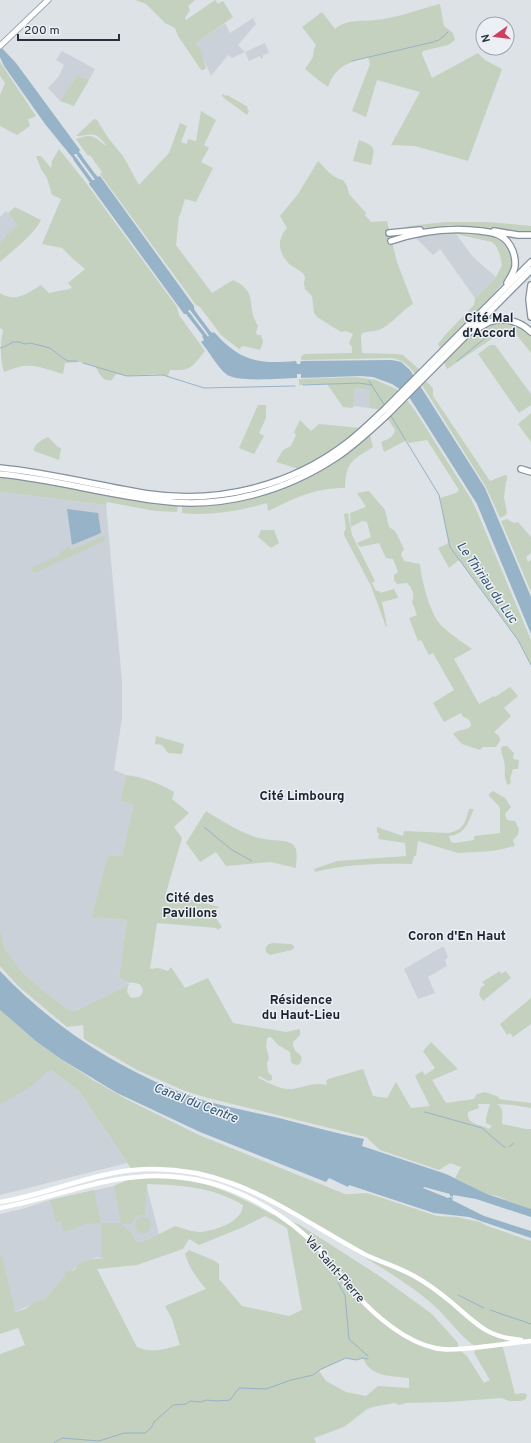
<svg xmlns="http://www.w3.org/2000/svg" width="531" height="1443" viewBox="0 0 531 1443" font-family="Overpass,sans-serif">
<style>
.built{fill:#cbd1d9}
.green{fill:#c4d1be;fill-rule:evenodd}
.water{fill:#97b3c8}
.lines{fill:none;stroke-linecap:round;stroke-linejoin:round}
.stream{stroke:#97b3c8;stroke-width:1}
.canal{stroke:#97b3c8;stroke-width:3.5}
.primary-casing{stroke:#9ca7b2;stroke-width:7}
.highway-casing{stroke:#84909d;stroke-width:8}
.secondary{stroke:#fff;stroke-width:4.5}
.primary{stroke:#fff;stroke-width:5}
.highway{stroke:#fff;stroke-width:5.5}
.labels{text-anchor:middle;stroke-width:3;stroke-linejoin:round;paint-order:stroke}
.street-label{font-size:12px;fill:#26313d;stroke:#ecf0f5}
.neighbourhood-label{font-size:13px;font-weight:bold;fill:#19222e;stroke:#ecf0f5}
.water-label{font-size:13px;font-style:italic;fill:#305371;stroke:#ecf0f5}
</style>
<rect width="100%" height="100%" fill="#dde2e7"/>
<path class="built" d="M253,18L256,24L238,45L245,52L265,43L269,53L263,55V58L261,59L260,56L249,61L245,52L232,58L228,55L211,76L196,43L225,23L230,33Z
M62,51L95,69L89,80L77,75L72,83L70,84L60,101L48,88L59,76L64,65L56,60Z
M6,211L19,225L0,242V217Z
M456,234L472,256L496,277L475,298L440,249L433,255L414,236Z
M355,388L371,390L369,408L353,406Z
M0,492L106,505L122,681V718L114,770L126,775L120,801L135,805L122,856L108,855L93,917L127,920L119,977L123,981L130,984L128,986L101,1000L73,1011H71L50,996L22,972L5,950L0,928Z
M442,947H444L448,957L445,960L447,966L428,977L435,993L418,999L404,969Z
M0,1022L51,1070L79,1091L127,1163L0,1195Z
M146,1184L159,1234L149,1239L136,1242L103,1259L97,1257L81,1263L72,1271L69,1270L45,1299L0,1318V1214L22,1209L50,1200L114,1186Z"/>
<path class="green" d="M135,0H195L188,6L190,10L185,18L186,20L215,0L218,4L223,1L233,17L196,43L201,51L206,68L204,70H201L178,36L175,28L165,23L146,4Z
M440,4L444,26L453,33L455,40L448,45L423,51L422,54L432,78L478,53L485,60L502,69L468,161L415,146L391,145L420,92L377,80L366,117L352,111L370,64L368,57C348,62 335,67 328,87L317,79L305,69L313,57L314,49L316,45L302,27L322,12L335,29C348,18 361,22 376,20C396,18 420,9 440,4Z
M0,62L36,116L32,118L28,119L30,126L17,135L0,126V95L5,83L0,76Z
M77,75L89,80L74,106L60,101L70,84L72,83Z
M223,94L226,96L227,95L248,107L247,109L249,111L247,115L224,98L222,96Z
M201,111L216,120L204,145L209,148L201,162L213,168L196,202L185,199L180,215L179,216L176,245L212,293L233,280C260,293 245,305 258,326L256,332L257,335H261L263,342L260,350L243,346L239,349L221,335L200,307L196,305L100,174L102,172L90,155L88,156L76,139C92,133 94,136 106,146V145C94,129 91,136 76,136L94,119L97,120L109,139L123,156L139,185L169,153L180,123L187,126L181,142L187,144L188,139L196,141Z
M359,140C376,146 375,148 371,165L353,161Z
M59,149L83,179L177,307L179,315L205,351C192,367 192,371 170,370L168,376L155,374L127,376L116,374L112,380C102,382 100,374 95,366L80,362L65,363L63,374C37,366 30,361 4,372C0,358 0,344 3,330L0,328V293C16,303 28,293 41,285L49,293L69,289L72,288L68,283L85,269L72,258L62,248L42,244L61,199L52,195L47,178L41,169L36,156H40L42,157L51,168L52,161Z
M318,161C325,168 332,178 343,180L347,186L349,194L366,213L365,215L371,222L387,221L397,262L413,304C401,311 395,321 383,328C376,332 369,331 362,333L361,337L362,353L397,354L403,355L421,371L416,375C409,366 403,360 392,358L301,360V357L304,354L352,353V347L349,343L353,334L346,331L341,332L317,317L314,313L312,296L305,289L304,283L305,277L303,273L289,264L283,256L280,248V241L283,233L287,228L280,216L298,194Z
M15,207L41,220C33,236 13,250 0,262V242L18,225L8,213Z
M446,222H488L531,226V233H522L451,225L400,232L395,231L409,226Z
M451,230C465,231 488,231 499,238C510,245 515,262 510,274C507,280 500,286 496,291C479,311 460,330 440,348L438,344L446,334L474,305L475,298L496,277L502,265L500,255L496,246L492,242L456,234L414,236Z
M501,322C513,324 522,326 531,336V353L515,333L499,334L447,369L444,362C461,345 476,325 501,322Z
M490,345H495L531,394V405L519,413L478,354Z
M356,377L376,380L398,390L403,395L416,412L471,499L476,509L531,640V665L518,640L459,560L449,568L438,548L447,544L448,542L440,498L456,493L459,490L427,440L409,443L407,440L384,452L381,442C388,439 393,438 395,430L382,410L369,408L370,390L355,388L353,408L343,407L327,384L299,385V379Z
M426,381L433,388V396L490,481L505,475L507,476V481H506L504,498L507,512L506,515L500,518L486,487L422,385Z
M258,405H266V418L259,433L264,436L254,454L239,448Z
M531,413V442L518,424Z
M300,420L311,431L319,424L360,428C341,444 321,457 299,469L276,462L283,450L291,446L296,435L294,432Z
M370,435L373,447C352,460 346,462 345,488C313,488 296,498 268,511L267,503C240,511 210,516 182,513V506C250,508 321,482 370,435Z
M48,437L58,447L61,448L59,460L34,451C33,444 42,440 48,437Z
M0,477L43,483L157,505L178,506L177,512L155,511L107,502L106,505L0,492Z
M369,491L385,510L389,527L395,531L404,549L401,554L404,561L420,564C421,579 430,612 439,623C448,633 461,641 472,649L454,659L479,704L494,696L495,697L510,687L518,696L504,708L511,716L494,732C498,735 500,736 500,741L496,747H483L480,750L462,744L453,734C458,729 466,731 471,726C470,718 467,719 462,716L461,713L444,722L433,703L454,690L433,653L429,655L421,640L418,641L409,618L417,615L412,602C415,595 413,589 407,583L397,584L394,580V575L398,572L393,559L386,558L379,543L360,547L357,543L371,537L367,522L362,521L351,527L350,513L366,507L357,493Z
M348,513L352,535L375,581L372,583L376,591H379L380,593L394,589L398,597V598L382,602L387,626L386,627L371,586L344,535V532L346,529L344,514Z
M507,519L514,523L518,522L531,537V553L526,557L528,562L531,560V592L501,521Z
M261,530H274L279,543L271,548L258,537Z
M105,535L104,541L34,573L31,568L58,556L62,551L70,547L71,550Z
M156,736L184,744L182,754L168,753L162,745L155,744Z
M503,746H507L514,753L513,759L519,760L518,769H513L510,779L511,782L509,785L507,784C503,775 506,770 504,761C503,756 501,753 501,748Z
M126,775C144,777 158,783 174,792L172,799L189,813L174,827L182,838L166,893L219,907L215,910L214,915L222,927L218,930L216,928L157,923L150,969L158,968L168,971L171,967L185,988L208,978L233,1023L286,1032L300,1029V1035L293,1042V1046L296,1052C301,1054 302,1057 301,1062L298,1065L293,1064L291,1062L290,1052L278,1045L271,1037L267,1038L266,1046L269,1058L267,1063L268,1072L272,1076V1080L268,1081L259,1076L258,1078C268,1082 278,1089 288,1089C302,1089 312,1081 327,1085L326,1081L328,1079L363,1069L373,1096L387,1098L396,1082L411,1108L430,1106L415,1076L422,1071L425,1075L435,1068L423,1051L431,1042L458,1069L432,1080L446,1103L474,1099L477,1094L485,1092L499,1097V1099L531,1103V1108L513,1105L497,1104C505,1109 502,1116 502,1124L526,1129H531V1211L497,1196L487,1194L455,1178L461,1167L450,1163L439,1170L380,1150L366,1137L208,1098L185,1091L137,1070L84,1039L83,1025L67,1027L18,986L0,966V928L5,950L22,972L50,996L71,1011L77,1010L128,986L127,992L131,998L139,997C144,993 144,988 139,984C131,981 127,986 119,977L127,920L92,917L108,855L122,856L134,805L120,801ZM478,1104H490L486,1118V1123L492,1126L489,1129C480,1124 466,1125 468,1112L479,1108Z
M493,791L505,798L511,807L505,814L507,820L515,821L519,829L518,835L513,840L515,846L493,851L458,853L418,841L416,856H414L412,864C380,863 347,864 315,872L314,869L337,861L406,856L405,843L378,839L379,833H377V827L403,836L404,831L448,833C464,830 465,823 469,809H474C467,824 466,834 449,836L451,842L455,843L474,840V836L500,833V808L498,805L489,796V794Z
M206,811C224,822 243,835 264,839C273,841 291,839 295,847C298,852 296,861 296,868L271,862L226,866L216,852L200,862L186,843Z
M272,943L291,944L294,946V948L292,950L270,955L266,952C265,947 267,944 272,943Z
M500,971L501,974L506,971L511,978L483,1001L479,995L481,987L485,985L482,982Z
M531,998V1024L513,1037L510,1033L507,1035L500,1024Z
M0,1010L37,1042L61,1059L93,1080L126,1099L199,1135L345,1194C354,1195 361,1192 370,1194L437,1216L457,1217L480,1222L487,1226L531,1241V1341L502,1344L515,1394L524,1393L527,1395L526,1399L521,1401H509L501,1398L448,1402L406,1403L399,1405L395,1403L377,1406L367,1409L344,1427L314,1438L316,1443H0V1354L25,1345L18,1328L0,1334V1256L2,1255L15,1312L25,1309L35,1302L45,1299L65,1275L64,1273L69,1270L73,1271C75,1270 76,1268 77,1266C83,1260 95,1257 103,1259L101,1252V1223L85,1224L64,1232L60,1221L56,1223L50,1200L94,1190L101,1223H121L114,1186C118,1184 123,1182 128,1180C148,1175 192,1180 211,1186C233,1193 253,1204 273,1215L279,1216L300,1225L381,1277L432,1314L458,1343V1349L467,1356L484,1383L490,1380L474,1353L476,1347C458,1335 447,1316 430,1302C398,1275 361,1256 325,1234L317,1226L257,1193L192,1172L132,1170L79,1091L51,1070C43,1073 39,1081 31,1086C21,1093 10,1098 0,1104ZM147,1184C182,1185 212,1187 243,1205C243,1222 214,1231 200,1232C192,1232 182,1228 175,1226L149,1239L137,1242C134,1239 134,1237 132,1233C129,1229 124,1228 122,1224H132C134,1218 138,1214 145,1215ZM265,1216L287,1228L302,1310L289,1316L242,1306L219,1279V1264L213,1260L189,1250L185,1254C189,1267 197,1279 206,1289L165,1306L172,1319L180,1345C164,1349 153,1354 137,1347L97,1269L137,1265L183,1249L189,1239L199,1245L241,1228ZM346,1358L356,1360L363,1358C370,1377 392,1376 409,1378V1388L378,1386L366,1396L346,1392L326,1381L319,1371Z
M135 1225a8 8 0 1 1 16 0a8 8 0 1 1-16 0Z"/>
<path class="water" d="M0,46L16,63L80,150L79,152L83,157L80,158L77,154H75L74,155L78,160L76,162L45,124L4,66L0,57Z
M95,174L98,177L100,176L194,306V309L197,314L195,315L190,310H189L188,311L193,317L191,319L186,314H184L89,184L90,182L88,179L90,177L92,180H95L93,176Z
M209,331L213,333L214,332C241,362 258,364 296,361L297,364H300L301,361L392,360L401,362L410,370L485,488L531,597V634L477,504L418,411L407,394L392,384L373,377L360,376L301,378V374H297V378C281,378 237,383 226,374C218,368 208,350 201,342L204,340L202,336L205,334L207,337L209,336L207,332Z
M67,509L98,513L101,533L72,545Z
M0,971C55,1029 124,1073 199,1099C225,1107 253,1112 279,1118C307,1125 335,1133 364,1139L362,1146L446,1174L487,1194L531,1209V1217L476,1199L453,1195V1197L450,1196V1194L424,1187L423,1188L448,1198L450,1197L453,1198L452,1200L484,1216L531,1231V1238L469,1217L434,1213L349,1185L348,1187L329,1178L326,1182L200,1132L117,1093L61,1059L37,1042L0,1010Z"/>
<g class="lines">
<path class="stream" d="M352,61L433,42L439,40L448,32
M0,348L4,347L13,342H19L25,344L30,343L50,348L64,359L68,361H77
M457,361L484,339L495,332
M83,363L127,376L163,375L204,388L295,386
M369,381L385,406
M303,385L359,383L372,385
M391,416L439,495L450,547L518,640L531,665
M204,827L232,850L252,861
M425,1112L482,1128L504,1147H506
M509,1147L514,1143
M338,1283L345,1295L349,1339L368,1356
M458,1295L484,1308
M490,1310L531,1324
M54,1443L62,1438L99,1441L124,1433H145L151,1428L154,1422L173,1405L186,1404L190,1401L201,1402L206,1400L217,1401L230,1400L239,1388L266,1389L291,1380L313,1375L321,1369L346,1358L356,1360L363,1358L368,1359"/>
<path class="canal" d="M79,155L96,178
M75,159L91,181
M193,311L211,335
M189,315L206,337"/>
<defs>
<path id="primary" d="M0,46L48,0"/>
<path id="highway" d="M494,231L518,235H531
M389,233L420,230
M391,241C420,231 450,227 481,231C486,232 491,232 496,234C509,238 516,253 515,266C514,273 510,277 507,283
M531,285L529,299L531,317
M472,331C478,329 483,325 489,322C504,317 520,321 531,332
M0,468C50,473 99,486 149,494C219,504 291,486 347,443C360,433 372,421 385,409L531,262
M521,469L531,472
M0,474C54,479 107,495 162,501C223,509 286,491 337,457C356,444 372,429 388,414L531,270"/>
</defs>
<use href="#primary" class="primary-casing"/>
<use href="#highway" class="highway-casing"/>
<path class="secondary" d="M0,1202C45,1195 87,1175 133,1170C227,1161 287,1212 364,1254C380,1262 398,1267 414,1276C427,1283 440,1293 451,1302C477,1324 486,1337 521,1340
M0,1208C61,1197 114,1170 178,1177C232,1182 288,1214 324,1254C336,1266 344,1282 356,1294C375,1316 406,1342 435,1348C447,1351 459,1349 471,1348C491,1346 511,1343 531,1341"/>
<use href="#primary" class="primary"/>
<use href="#highway" class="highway"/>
</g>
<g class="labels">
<g class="street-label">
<text transform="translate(335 1269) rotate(49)" y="4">Val Saint-Pierre</text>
</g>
<g class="neighbourhood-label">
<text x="489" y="322">Cité Mal<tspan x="489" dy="15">d'Accord</tspan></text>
<text x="302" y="800">Cité Limbourg</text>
<text x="190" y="902">Cité des<tspan x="190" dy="15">Pavillons</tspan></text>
<text x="457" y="940">Coron d'En Haut</text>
<text x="301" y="1004">Résidence<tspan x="301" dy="15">du Haut-Lieu</tspan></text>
</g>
<g class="water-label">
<text transform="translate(488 582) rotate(55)" y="5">Le Thiriau du Luc</text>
<text transform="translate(196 1102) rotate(21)" y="5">Canal du Centre</text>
</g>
</g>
<g transform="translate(495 36) rotate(256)"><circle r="19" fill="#ecf0f5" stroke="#9da4ab"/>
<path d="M0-3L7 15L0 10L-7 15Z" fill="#ce3f62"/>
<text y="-6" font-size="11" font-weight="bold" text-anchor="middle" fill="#26313d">N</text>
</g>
<path d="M18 34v6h101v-6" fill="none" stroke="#26313d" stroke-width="2"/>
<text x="24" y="34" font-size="12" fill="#26313d" stroke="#ecf0f5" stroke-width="3" paint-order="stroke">200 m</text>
</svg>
